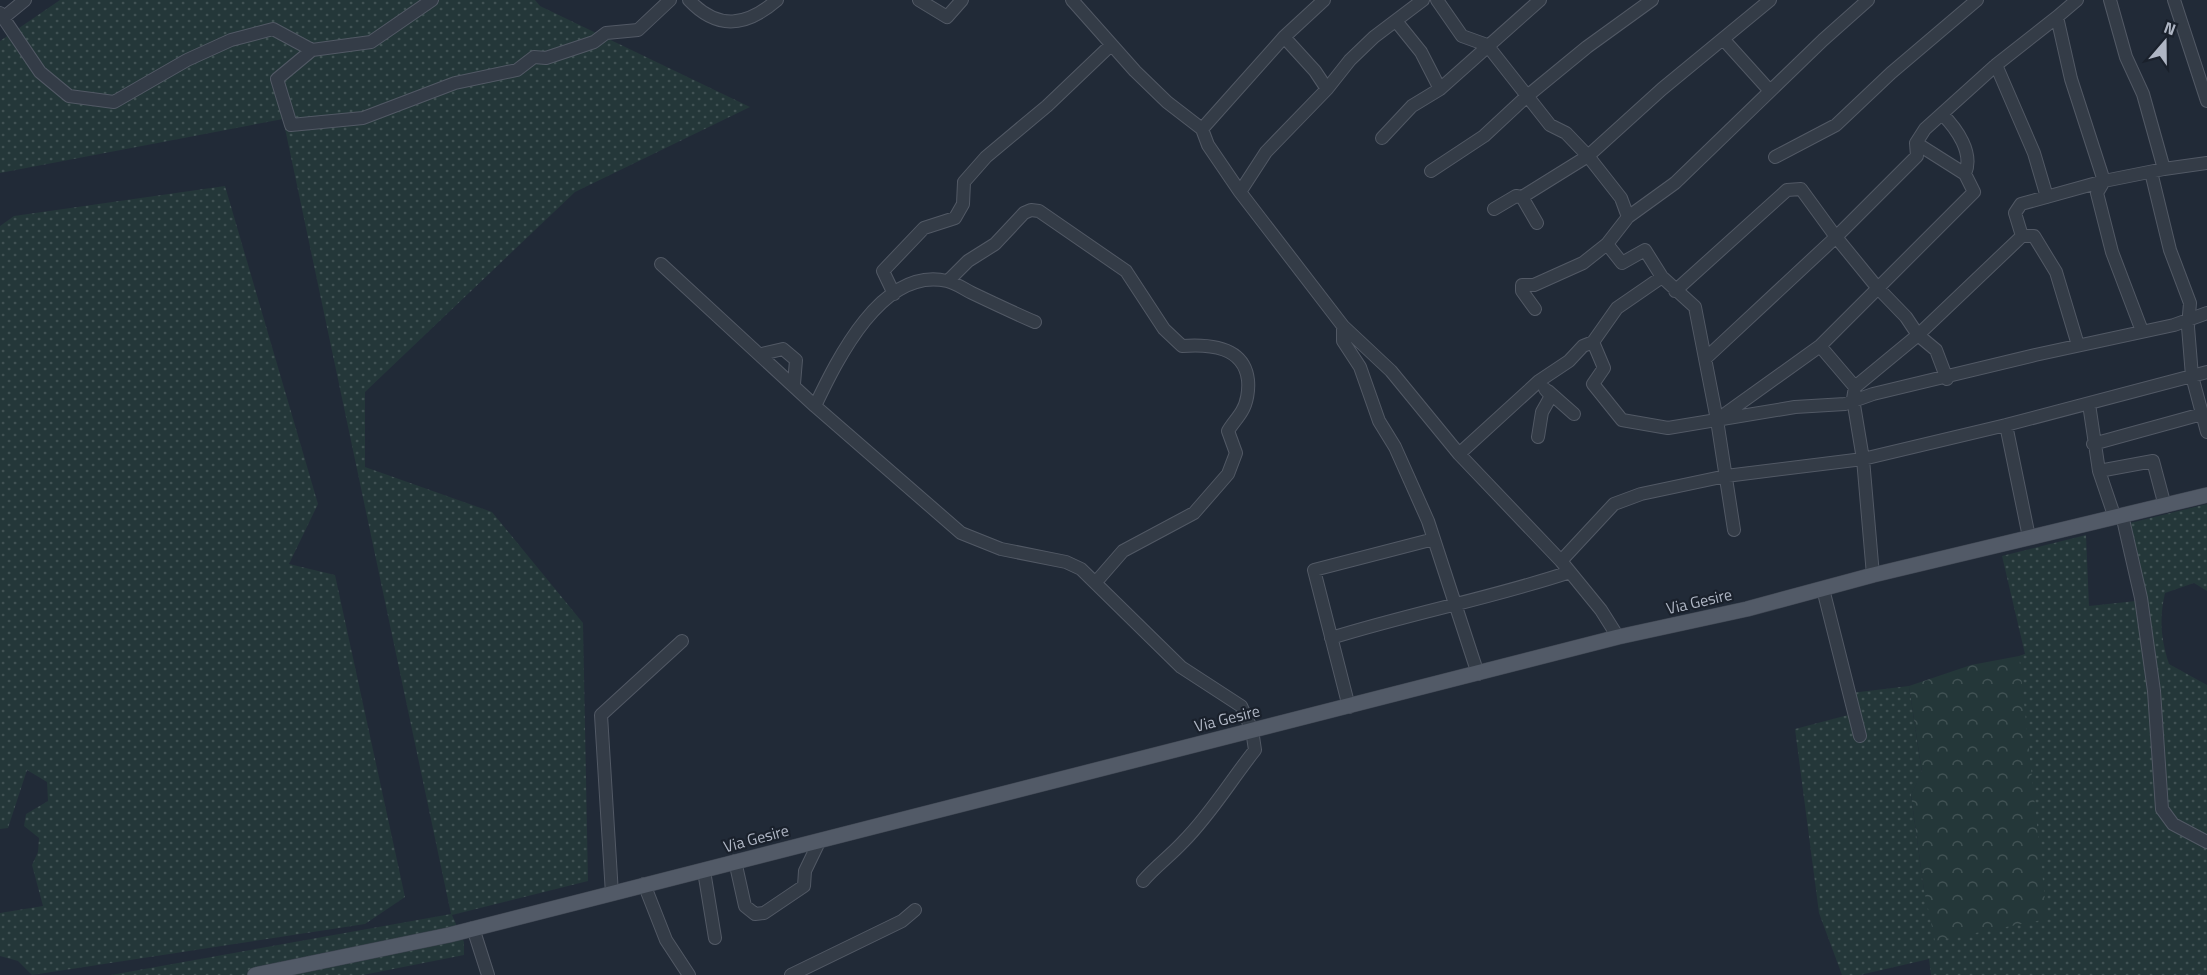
<svg xmlns="http://www.w3.org/2000/svg" width="2207" height="975" viewBox="0 0 2207 975" font-family="'Titillium Web',sans-serif">
<style>
.grass{fill:url(#grass-dots)}
.forest{fill:url(#forest-crowns)}
.lines{fill:none;stroke-linecap:round;stroke-linejoin:round}
.minor-casing{stroke:#525965;stroke-width:14}
.major-casing{stroke:#3e4551;stroke-width:16}
.minor{stroke:#343c47;stroke-width:12}
.major{stroke:#525a67;stroke-width:15}
.labels{text-anchor:middle;stroke-width:4.5;stroke-linejoin:round;paint-order:stroke}
.street-label{font-size:16px;fill:#afb6c4;stroke:#1a212c}
</style>
<defs>
<pattern id="grass-dots" width="8" height="8" patternUnits="userSpaceOnUse" patternTransform="scale(1.5)"><rect width="8" height="8" fill="#243739"/><path d="M2 2h.1M6 6h.1" fill="none" stroke="#415254" stroke-width="1.8" stroke-linecap="round"/></pattern>
<pattern id="forest-crowns" width="20" height="18" patternUnits="userSpaceOnUse" patternTransform="scale(1.5)"><rect width="20" height="18" fill="#243739"/><path d="M2 6a3 3 0 1 1 6 0M12 15a3 3 0 1 1 6 0" fill="none" stroke="#415254"/></pattern>
</defs>
<rect width="100%" height="100%" fill="#212a37"/>
<path class="grass" d="M60,0H535L540,6L750,107L575,192L365,392V467L492,512L583,623L588,881L452,915L464,942V955L363,975H111L451,914L283,119L0,173V41Z
M225,186L318,504L289,564L335,575L405,897L365,924L32,975L18,961L0,956V913L43,906L32,865L38,852L39,838L24,826L26,814L48,801L47,782L27,770L8,828L0,829V226L14,216Z
M2207,504V591L2194,583L2165,593C2159,619 2161,639 2169,664L2207,685V975H1931L1929,959L1860,975H1842L1819,913L1795,729L1848,715L1820,602L1828,599L1851,693L1909,686L1922,773L1911,795L1924,890L2019,656L2025,654L2002,556L2086,535L2089,606L2136,601L2126,524Z"/>
<path class="forest" d="M2019,656L2047,919L1935,941L1924,890L1911,795L1922,772L1909,686L1971,665Z"/>
<g class="lines">
<defs>
<path id="minor" d="M432,0L371,42L312,50L277,79L291,125L363,118L455,83L517,70L534,57L546,58L594,42L606,33L638,30L670,0
M689,0C718,31 747,26 777,0
M919,0L947,17L962,0
M1072,0L1135,71L1167,102L1202,129L1208,145L1240,192L1343,326L1391,371L1459,454L1561,561L1601,610L1618,637
M1437,0L1462,36L1487,45L1550,125L1566,133L1588,156L1621,198L1628,217
M2077,0L2057,17L2071,79L2104,181L2097,193L2112,252L2142,331
M2110,0L2126,57L2143,94L2164,169L2207,163
M2174,0L2207,101
M0,13L40,72L69,96L114,102L187,60L231,40L273,29L312,50
M3,18L25,0
M1396,21L1421,52L1440,89
M1284,37L1315,71L1327,89
M1724,40L1770,91
M1996,65L2034,153L2047,197
M1942,114C1957,129 1974,153 1965,174
M1202,129L1284,37L1324,0
M1382,138L1412,106L1440,89L1540,0
M1916,143L1917,156L1836,237L1876,286L1906,317L1918,335L1936,350L1947,379
M1775,157L1836,125L1891,73L1977,0
M1431,171L1484,136L1526,97L1587,47L1652,0
M2151,172L2170,250L2190,303L2188,327L2192,376L2207,432
M1240,192L1266,152L1327,89L1350,60L1374,37L1423,0
M1522,197L1537,223
M1494,209L1516,196L1522,197L1588,156L1662,89L1770,0
M1607,244L1622,263L1645,250L1662,277L1695,307L1717,420L1734,530
M661,264L815,406L961,533L1001,549L1066,562L1081,569L1181,667L1241,706L1252,730L1255,750C1231,780 1211,814 1183,842C1170,856 1155,867 1143,881
M948,281L968,261L995,244L1024,213L1031,210L1039,211L1126,271L1164,329L1182,346C1209,344 1244,346 1248,380C1249,390 1247,403 1242,411C1238,418 1232,424 1228,431L1236,453L1228,474L1194,513L1123,551L1096,582
M1675,291L1787,190L1801,189L1836,237L1706,358
M894,294L883,271L924,228L955,218L963,204L964,182L986,157L1047,106L1111,45
M1535,309L1522,291V285H1534L1583,263L1607,244L1628,217L1675,183L1823,40L1868,0
M1343,326V341L1360,367L1379,421L1395,447L1428,521L1478,674
M1593,342L1604,368L1593,384L1622,420L1668,428L1795,407L1845,404L1873,394L2035,355L2174,325L2207,313
M2078,345L2056,272L2034,236H2022L2015,213L2021,204L2104,181L2164,169
M1820,346L1855,387
M762,354L783,349L796,360L794,384
M1548,391L1574,414
M2089,404L2099,471L2114,515
M815,406C837,360 882,266 947,281C956,283 964,289 972,293C993,303 1014,313 1035,322
M1721,417L1820,346L1974,192L1965,174L1916,143L1925,129L1996,65L2057,17
M2006,425L2029,537
M1538,437L1542,412L1551,396L1545,389
M2093,444L2202,414
M1459,454L1539,381L1569,361L1583,346L1593,342L1617,308L1662,277
M2099,471L2153,461L2165,506
M2122,515L2141,598L2154,691L2162,809L2173,824L2207,842
M1561,561L1614,504L1641,494L1726,476L1863,459L2006,425L2207,372
M1873,575L1863,459L1853,399L1855,387L1918,335L2022,236
M1823,589L1860,736
M1331,638C1411,613 1492,598 1570,572
M1349,707L1314,570L1434,539
M735,861L745,906L755,914L764,913L804,886L805,871L820,840
M704,871L715,938
M644,884L666,940L689,975
M612,894L601,715L682,641
M473,928L488,975
M791,975L902,921L915,910"/>
<path id="major" d="M255,975L449,935L1618,637L1747,609L1873,575L2207,495"/>
</defs>
<use href="#minor" class="minor-casing"/>
<use href="#major" class="major-casing"/>
<use href="#minor" class="minor"/>
<use href="#major" class="major"/>
</g>
<g class="labels">
<g class="street-label">
<text transform="translate(1699 601) rotate(-13)" y="6">Via Gesire</text>
<text transform="translate(1227 718) rotate(-14)" y="6">Via Gesire</text>
<text transform="translate(756 838) rotate(-15)" y="6">Via Gesire</text>
</g>
</g>
<g transform="translate(2165 42) rotate(20)" stroke="#1a212c" stroke-width="4.5" paint-order="stroke">
<path d="M0-4.5L10 22L0 15L-10 22Z" fill="#afb6c4"/>
<text y="-9" font-size="16" font-weight="bold" text-anchor="middle" fill="#afb6c4">N</text>
</g>
</svg>
